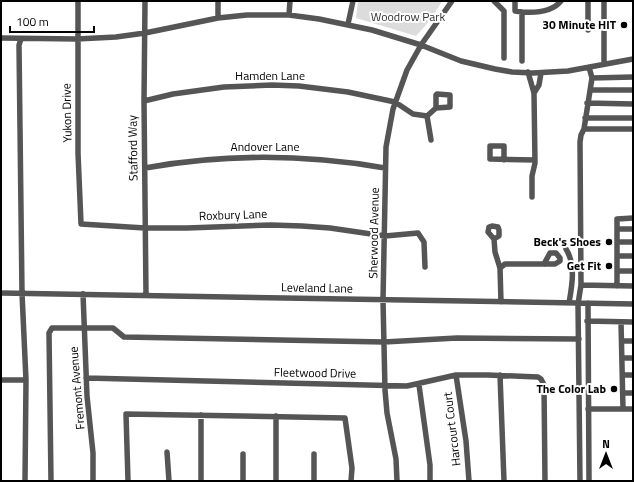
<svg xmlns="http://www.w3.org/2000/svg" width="634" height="482" viewBox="0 0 634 482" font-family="'Titillium Web',sans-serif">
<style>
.green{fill:#dcdcdc}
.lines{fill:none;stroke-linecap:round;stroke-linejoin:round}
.minor{stroke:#555;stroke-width:5.5}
.poi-dot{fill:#000;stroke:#fff;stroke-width:1.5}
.labels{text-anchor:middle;stroke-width:4;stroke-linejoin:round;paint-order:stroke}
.park-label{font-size:12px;fill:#333;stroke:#fff}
.poi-label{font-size:12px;font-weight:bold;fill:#000;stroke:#fff;text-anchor:end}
.street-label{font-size:12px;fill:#000;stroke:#fff}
</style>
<rect width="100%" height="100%" fill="#fff"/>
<path class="green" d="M358,1H442L432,18L416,36L356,18Z"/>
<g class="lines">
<path class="minor" d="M78,1V153L81,224L145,228H187L271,225L302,226L330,228L385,236L418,233L424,242L425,267
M145,1L144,101L146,295
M494,1L504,11V58
M515,1V11L522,12V61
M588,1V30
M604,1V64
M522,12C535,13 552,12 561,1
M289,15L290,1
M218,18V1
M348,24L353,1
M1,38L77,39L116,37L145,33L218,18L247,15H289L319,19L372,30L421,45L461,61L495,69L512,72L533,73L568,71L633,59
M21,39L19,45L22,293L26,380L25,481
M528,72L534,93L535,163L532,176V197
M592,78L633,77
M590,90H633
M534,93L539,85L541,73
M144,101L173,94L224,87L272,85L299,86L348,92L395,102L413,114L427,116L431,140
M587,103L633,104
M427,116L436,108V95L437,94L450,95V107L436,108
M585,118H633
M584,129H633
M504,160V146H490V159L535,160
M145,168C227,153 304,154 385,168
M617,229H633
M494,239L488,232L489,227L492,226L498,227L499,230V236L494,239L495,252L500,268
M618,242H633
M566,249C576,265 572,286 569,303
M617,256H633
M617,271H633
M581,285L633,286
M617,286V219L633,218
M1,293L633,304
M83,294L87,396L93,453V481
M501,302L500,268L505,264H555L560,261V258L556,253H550L544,264
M588,303L589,481
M587,321L633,322
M621,322L623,409
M622,341H633
M623,358H633
M456,375L466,441L469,481
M500,375L504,481
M623,375H633
M86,378L407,386L456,375H488L538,377L541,379L544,385L545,481
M1,380H26
M419,385L430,465V481
M623,393H633
M588,409H633
M201,415V481
M167,452L169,481
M243,454V481
M314,454V481
M51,481L49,333L52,328H113L124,337L384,342L457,338L579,339
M128,481L126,414L345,418L352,468L351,481
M276,481V416
M397,481L396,459L387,413L385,390L383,300L386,147L393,109L407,70L421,45L452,1
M580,481L578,304L581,285L580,142L581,135L584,129L592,78L589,67"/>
</g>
<g class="poi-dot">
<circle cx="624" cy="25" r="4"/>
<circle cx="609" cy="242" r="4"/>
<circle cx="609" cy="266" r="4"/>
<circle cx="614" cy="389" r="4"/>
</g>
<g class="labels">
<g class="park-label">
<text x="408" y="21">Woodrow Park</text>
</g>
<g class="poi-label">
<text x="616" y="29">30 Minute HIT</text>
<text x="601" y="246">Beck's Shoes</text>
<text x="601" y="270">Get Fit</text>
<text x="606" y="393">The Color Lab</text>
</g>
<g class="street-label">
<text x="270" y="80">Hamden Lane</text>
<text transform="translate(67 113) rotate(-91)" y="4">Yukon Drive</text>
<text x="265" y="151">Andover Lane</text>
<text transform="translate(133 148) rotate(-91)" y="4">Stafford Way</text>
<text transform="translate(233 215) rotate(-2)" y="4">Roxbury Lane</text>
<text transform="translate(374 233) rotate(-89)" y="4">Sherwood Avenue</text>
<text transform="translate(317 288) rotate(1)" y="4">Leveland Lane</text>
<text transform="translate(315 373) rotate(1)" y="4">Fleetwood Drive</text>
<text transform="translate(77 388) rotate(-95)" y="4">Fremont Avenue</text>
<text transform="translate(452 429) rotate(-97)" y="4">Harcourt Court</text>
</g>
</g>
<rect width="634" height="482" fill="none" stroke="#000000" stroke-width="4"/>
<g transform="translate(606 454)" stroke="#ffffff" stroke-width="3" paint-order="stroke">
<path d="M0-3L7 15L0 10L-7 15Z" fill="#000000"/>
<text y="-6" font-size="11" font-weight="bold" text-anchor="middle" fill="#000000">N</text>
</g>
<path d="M10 26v6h84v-6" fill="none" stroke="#000000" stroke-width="2"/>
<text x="16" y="26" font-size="12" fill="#000000" stroke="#ffffff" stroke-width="3" paint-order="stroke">100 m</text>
</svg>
